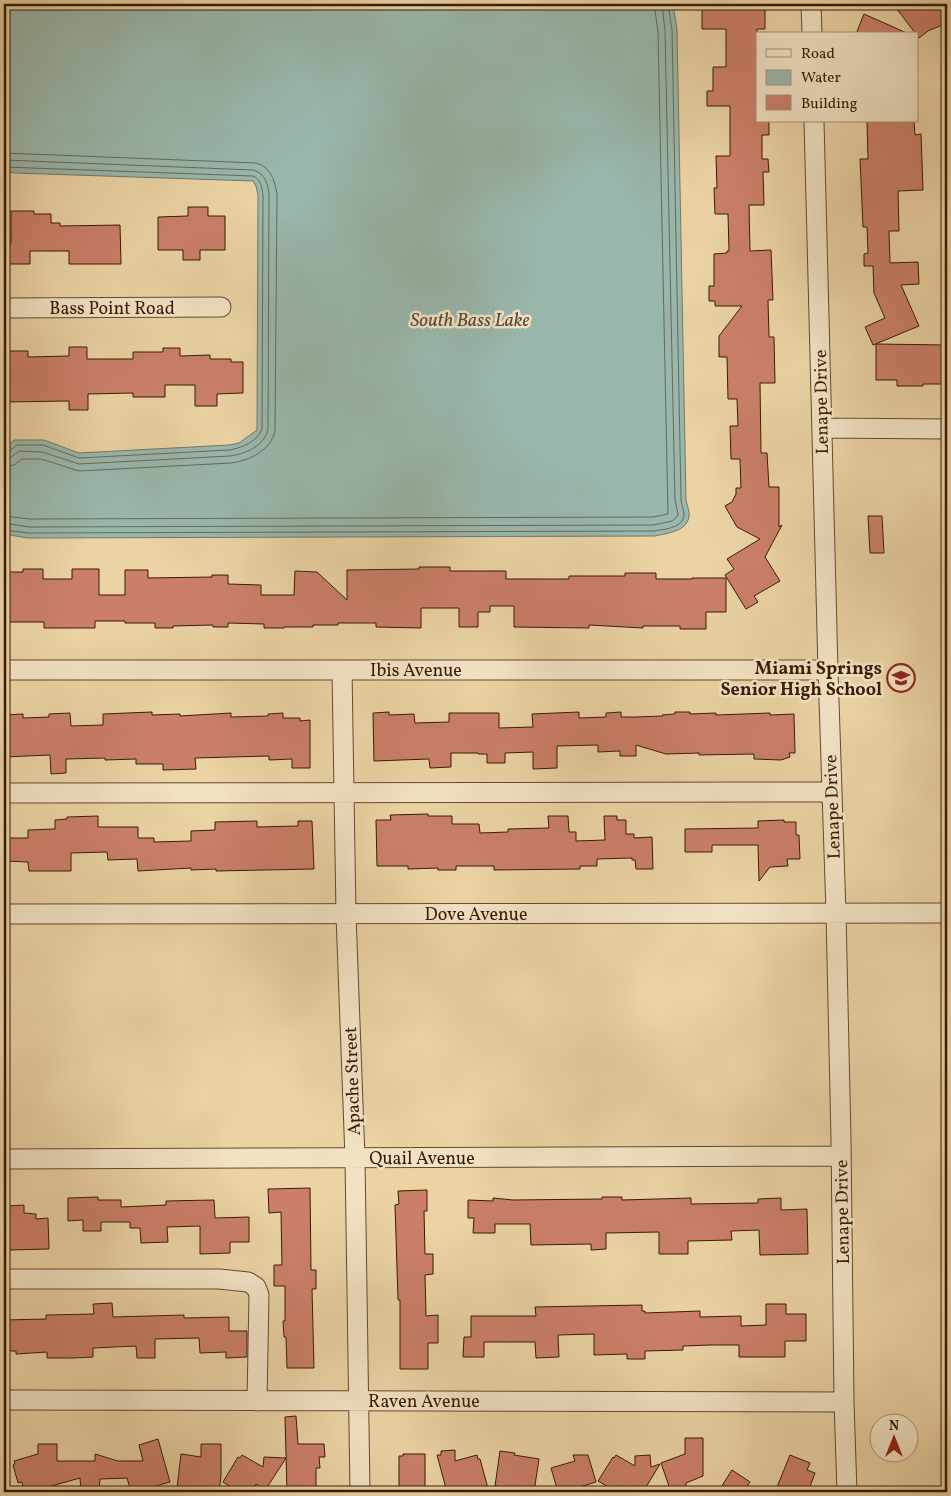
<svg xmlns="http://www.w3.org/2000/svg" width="951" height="1496" viewBox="0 0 951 1496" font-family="Vollkorn,serif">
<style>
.water{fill:#99b7ac;stroke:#727969}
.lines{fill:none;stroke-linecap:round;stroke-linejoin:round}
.shore{stroke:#686958;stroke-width:1}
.building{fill:#cb7f69;stroke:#371b05}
.minor-casing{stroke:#64492d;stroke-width:21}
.minor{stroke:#f2e2c4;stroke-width:19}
.labels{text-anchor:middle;stroke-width:5;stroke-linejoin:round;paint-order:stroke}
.street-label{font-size:18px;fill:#371b05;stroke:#f2e2c4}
.poi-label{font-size:18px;font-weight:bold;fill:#371b05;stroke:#f2e2c4;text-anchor:end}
.water-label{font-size:19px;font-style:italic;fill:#544a37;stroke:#f2e2c4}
</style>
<rect width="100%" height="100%" fill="#ebd3a4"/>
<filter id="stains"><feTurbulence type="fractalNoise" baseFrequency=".004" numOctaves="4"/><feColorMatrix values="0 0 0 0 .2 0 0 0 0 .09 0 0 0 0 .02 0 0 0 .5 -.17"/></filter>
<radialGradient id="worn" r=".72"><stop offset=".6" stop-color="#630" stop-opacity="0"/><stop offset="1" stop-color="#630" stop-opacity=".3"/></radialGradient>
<path class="water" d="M4,4H673L677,29L686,500C687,505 690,512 689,517C686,532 667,533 655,536L28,538L4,534V450L14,440H44L79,453L229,445L239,443L257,430L258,195L256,186L253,181L15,173L4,171Z"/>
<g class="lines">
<path class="shore" d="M4,153L256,163C271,167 275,181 277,195L275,430C272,450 249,461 231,463L79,471L41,459H22L14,465L4,467
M4,160L253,170C265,173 268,184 269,195L268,429C265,446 245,454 230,456L79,464L42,452L19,451L10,458L4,459
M4,167L253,176C261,179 262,188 263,195L262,429C257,442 242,448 229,450L79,458L43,445H17L8,452L4,453
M4,516L30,519L653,517L668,514L658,31L654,4
M4,523L29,527L653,525L672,521L677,517L678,514L675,500L665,31L662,4
M4,530L29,533L654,531C665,529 685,528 684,513C683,509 682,504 681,500L672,30L668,4"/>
</g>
<path class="building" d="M731,4H765V29H757V121H769V135H762V159H768L769,172H763L764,205H749L750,251L771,250L773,300H768L769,337H774L775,383H760L761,453H767L769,487H779V527L782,525L765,557L780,581L754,596L758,602L746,609L725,575L734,569L727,559L760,539L737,527L725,506L732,502L736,494V488H741L740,459H731L730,426H738L737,399H728L727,357H719V336L742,306H715V301H709V286H714V254L727,253V251H729L728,214H715L714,188H717L716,156H730V106H707V91H713V67H726V29H702V9H731Z
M893,4H947V23L928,31L919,38Z
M864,14L909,34H856Z
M867,121H914L915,135L921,134L923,190L898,191L899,231H889L890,263L918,262L919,284L901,285L919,326L873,345L865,327L885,318L874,293L873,266H864V254L868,253L867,227H863L860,159H868Z
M188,207H208V216H225V250H200V260H183V250H158V217L188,216Z
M11,211H34V214H51V223H60V226L120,225L121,264H69V251H30V264H8V244H11Z
M876,344L947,345V384H923V386H897V380H876Z
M69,347H87V359H133V352H163V348H180V356L210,355V359H231V362H243V393L217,394V406H195V385H165V397H133V393L88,394V410H69V401L4,402V351H28V357L69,356Z
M868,516H882L884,553H870Z
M419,567H450V571H506V579H569V576H625V573H656V579H692V578H726V612H706V629H680V626H643V628L589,625V628L514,627V606H490V612H478V627H459V608H421V628L376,627V623H338V625H313V627H284V628H264V624L228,623V627H213V625L173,626V628H155V623H125V621H95V628H44V622H4V572H23V569H43V579H72V569H99V595H125V570H148V578L212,577V575H228V584L261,585V595H294L295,571L317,572L347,600V570L419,569Z
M152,712V715L180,714V716L231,713V717L268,716V714L283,713V718H300V721L310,720V768H292V759L269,760V756L195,758L196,769L163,770V764H136V759L105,760V758L66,759V773L51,774L50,755L4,757V718H6V715L23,714V718L49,717V714L70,713L71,726L103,725V714Z
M389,712V715L414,714L415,723L449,722V713H499V728L533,727L532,714L579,712V718L606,717V713L621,712V717H635L663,716L662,715L675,714V712H690V714L716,713V715L770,713V715L794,714L795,753H789L790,757L781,760L754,759V754L699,755V753L666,754L636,745V756H620V751L598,752V745L557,746V768L533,769V752L505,753V763H487V754H478V753H451V767L430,768L429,759L374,761L373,713Z
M428,814V816H452V824H479L480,833L508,832V829L549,828L548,816H568L569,832H576V841L605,840L604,816H617V820H626V834H634V838L652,837L653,869H636L635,860H632V858L597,859V866H580V869L494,870V866H456V870H438V868L408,869V866H377L376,820H391L390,815Z
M98,816V827H138V838H154V842L191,841V831L215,830V822L257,821V827L298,826V821H312L314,869L216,871V869L191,870V868L138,871L137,859L108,860L107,852L71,853V871H29L28,862L4,861V838H28V830L55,829V820L67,819V817Z
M784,820V822H796V835H799L800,859H787L788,866L770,867L759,881L758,845H712V852H685V829L758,828V821Z
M310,1188L311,1270H316V1289H312L314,1368H287L286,1337H284L283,1321H285V1286H274V1265H282L281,1212L269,1213L268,1189Z
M427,1190V1211H424L425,1254H433V1274L425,1275L426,1316L438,1315V1343H428V1369H400V1300H398L395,1205L399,1204L398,1191Z
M98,1197V1200H121V1207L166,1205V1201L214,1200L215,1218L249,1217V1242H230V1253L200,1254V1226L167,1227L168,1242L141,1243L140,1228H130V1222H101V1231H83V1220L68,1221V1198Z
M602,1197H622V1200L691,1198V1204L758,1203V1199L781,1198V1210L807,1209L808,1254L760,1255L759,1230L731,1231L732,1240L688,1241V1254H659V1232L606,1233V1249L591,1250V1244L531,1245L530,1224H495V1233H473L474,1218H468V1200L493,1201V1198L513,1200L602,1199Z
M24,1205V1213L36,1214V1219L48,1218L49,1249L9,1250L8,1206Z
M112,1303L113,1317L184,1315V1318L229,1317V1331H247V1357L226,1358V1352L200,1353L199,1338L155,1339V1358H137L136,1346L93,1348V1357L74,1358H47V1352L16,1354V1351H4V1320L46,1319V1315L94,1314L93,1304Z
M766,1304H786V1314H806V1341H785V1357H739V1345H711L683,1346V1350L645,1351V1359H627V1354L594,1355V1334L558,1335L559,1357L536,1358L535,1342H484V1357H463L464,1337H471V1316H536L535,1307L642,1305V1311H645V1313L700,1311V1317L741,1316V1326L766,1325Z
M296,1416L298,1444H324L325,1457H319L320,1468H316V1492H287L285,1417Z
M685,1438H703V1476L686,1483V1492H671L661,1463L685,1454Z
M158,1439L170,1482L135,1492H131L127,1478L100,1479L99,1492H81L80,1478L30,1492H24L22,1482L18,1483L13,1465L15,1464L14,1461L38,1454V1444H57V1461H95V1454L118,1461H143L139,1445Z
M201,1444H221V1476L219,1492L177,1488L181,1454L201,1457Z
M455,1450V1461L477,1455L478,1459H480L489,1492H447L437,1455H441V1451Z
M500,1451L515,1453L514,1455L539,1459L534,1492L495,1486Z
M403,1454H425V1492H399V1456H403Z
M242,1455L263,1467L264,1457L286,1458L264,1492H263V1488L256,1484L250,1492H239L223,1482L238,1457L240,1458Z
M573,1455H588L596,1482L570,1490L571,1492H558L551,1468L575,1461Z
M616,1455L635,1466V1456L650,1455L651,1467L660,1464L643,1492H617L598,1481L613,1457L614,1458Z
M790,1455L810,1463L807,1470L815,1473L808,1492H775Z
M732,1470L750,1482L743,1492H718Z"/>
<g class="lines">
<defs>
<path id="minor" d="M811,4L812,34
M814,121L828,670L836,913L841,1140L844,1402L847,1492
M4,308L221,307
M822,428L947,429
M4,670H828
M342,670L346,915L355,1158L360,1492
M4,793L831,792
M4,914L947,913
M4,1159L841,1156
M4,1279H219L248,1282L256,1287L259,1295L257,1401
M4,1400L844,1402"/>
</defs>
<use href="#minor" class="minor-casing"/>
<use href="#minor" class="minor"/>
</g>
<defs>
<symbol id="school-ring" viewBox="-11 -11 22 22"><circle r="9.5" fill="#f2e2c4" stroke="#8f2418" stroke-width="1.5"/><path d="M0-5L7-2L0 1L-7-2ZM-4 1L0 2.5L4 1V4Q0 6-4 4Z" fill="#8f2418"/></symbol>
</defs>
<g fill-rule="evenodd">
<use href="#school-ring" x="885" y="662" width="32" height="32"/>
</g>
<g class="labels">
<g class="street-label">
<text x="112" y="314">Bass Point Road</text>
<text transform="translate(821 402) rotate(-91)" y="6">Lenape Drive</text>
<text x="416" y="676">Ibis Avenue</text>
<text transform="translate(832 807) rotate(-92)" y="6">Lenape Drive</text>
<text x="476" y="920">Dove Avenue</text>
<text transform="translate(352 1081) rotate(-92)" y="6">Apache Street</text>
<text x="422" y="1164">Quail Avenue</text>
<text transform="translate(842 1212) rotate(-91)" y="6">Lenape Drive</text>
<text x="424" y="1407">Raven Avenue</text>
</g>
<g class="poi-label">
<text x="882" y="674">Miami Springs<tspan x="882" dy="21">Senior High School</tspan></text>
</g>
<g class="water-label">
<text x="470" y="326">South Bass Lake</text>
</g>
</g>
<rect width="951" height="1496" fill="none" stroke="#ebd3a4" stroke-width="20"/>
<rect x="5" y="5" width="941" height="1486" fill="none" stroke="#371b05" stroke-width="2.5"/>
<rect x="10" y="10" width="931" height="1476" fill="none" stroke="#371b05"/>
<rect x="756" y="32" width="162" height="90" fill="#f2e2c4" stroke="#a79278"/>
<rect x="766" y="49" width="25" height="8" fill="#f2e2c4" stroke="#a79278"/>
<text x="801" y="58" font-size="15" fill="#371b05">Road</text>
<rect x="766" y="70" width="25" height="15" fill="#99b7ac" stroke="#a79278"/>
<text x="801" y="82" font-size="15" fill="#371b05">Water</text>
<rect x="766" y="95" width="25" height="15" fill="#cb7f69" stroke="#a79278"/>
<text x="801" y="108" font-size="15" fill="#371b05">Building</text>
<g transform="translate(894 1438)"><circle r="24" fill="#f2e2c4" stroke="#a79278"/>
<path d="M0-4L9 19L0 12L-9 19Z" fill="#8f2418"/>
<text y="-8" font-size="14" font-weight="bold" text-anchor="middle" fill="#371b05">N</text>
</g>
<rect width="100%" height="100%" filter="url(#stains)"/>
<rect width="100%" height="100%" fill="url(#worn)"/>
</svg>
